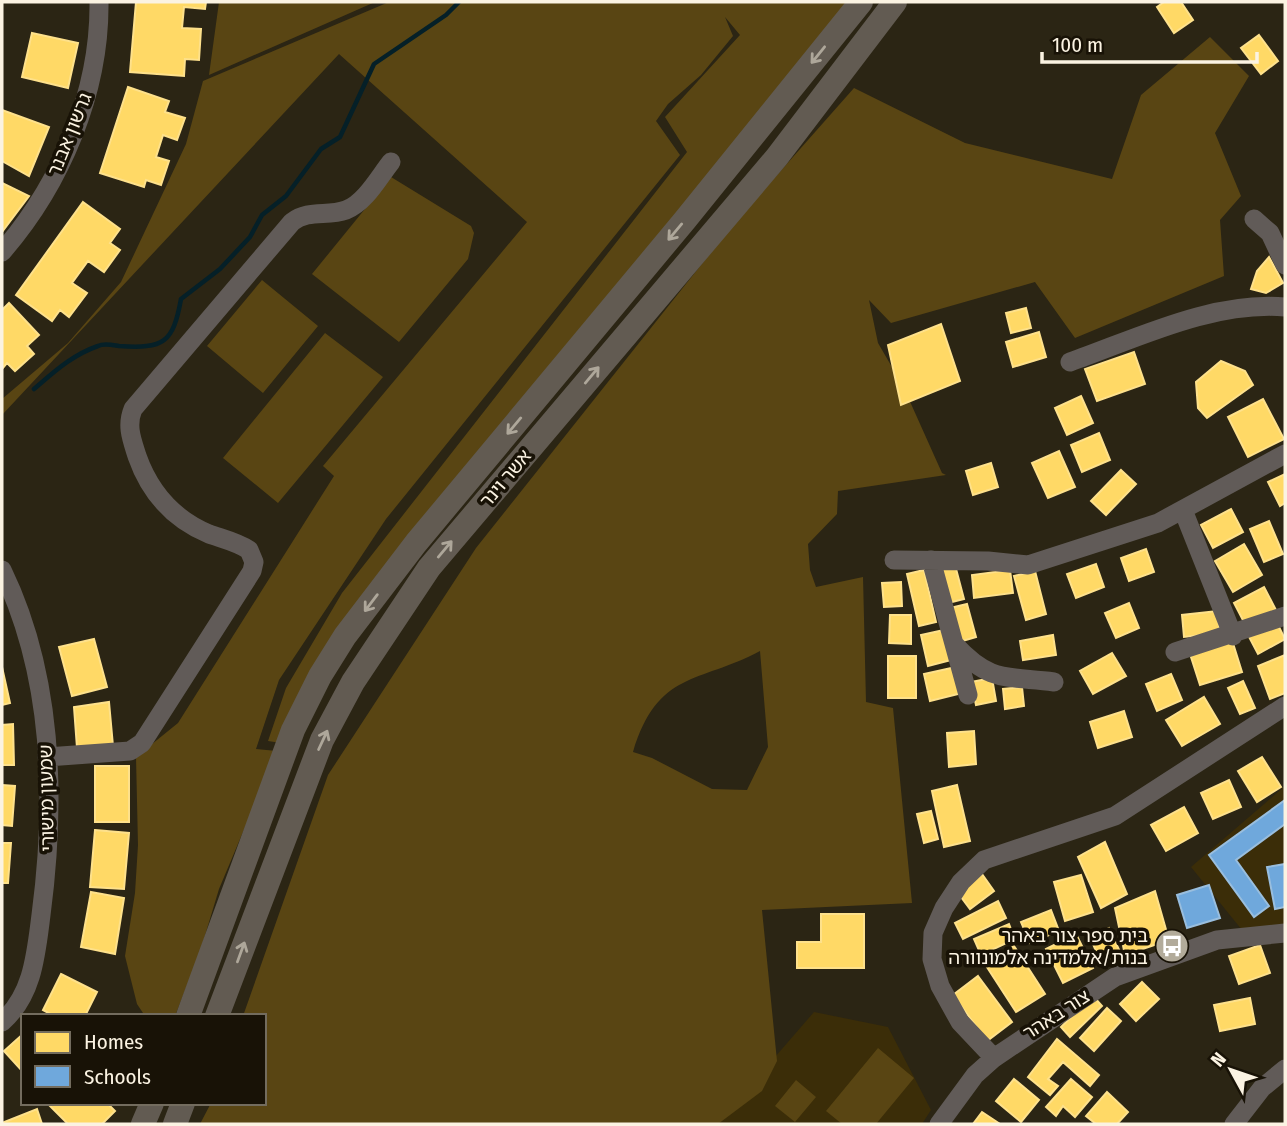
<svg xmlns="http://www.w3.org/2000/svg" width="1287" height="1126" viewBox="0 0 1287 1126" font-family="'Fira Sans Condensed','Noto Sans Hebrew',sans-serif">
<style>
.built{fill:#3b2d08}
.green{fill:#594513;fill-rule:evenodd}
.homes{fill:#ffd966;stroke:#fee18b;stroke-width:2}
.schools{fill:#6fa8dc;stroke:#99bede;stroke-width:2}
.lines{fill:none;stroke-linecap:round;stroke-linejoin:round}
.stream{stroke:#052028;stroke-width:4.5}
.minor{stroke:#615b58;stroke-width:19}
.major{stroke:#625b52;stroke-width:24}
.oneway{stroke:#aea79a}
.labels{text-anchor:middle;stroke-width:7;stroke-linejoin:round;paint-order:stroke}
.street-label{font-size:19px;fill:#fbf3e2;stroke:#181206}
.poi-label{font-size:19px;fill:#fbf3e2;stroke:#181206;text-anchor:end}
</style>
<rect width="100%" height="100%" fill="#2b2514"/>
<path class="built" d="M1285,786V928L1242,930L1191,867Z
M814,1012L888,1027L931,1110L922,1124H717Z"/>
<path class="green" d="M219,2H375L209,75Z
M389,2H848L405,551L281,743L268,741L286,688L342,593L687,152L665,117L740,35L725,17L733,36L701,75L668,104L656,121L680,155L386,519L279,680L256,749L277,751L219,889L200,952L175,1016H145L137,1004L125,956L135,893L138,845L136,757L178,723L334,476L323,466L527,222L339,54L2,415V399L68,343L121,282L186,144L203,81Z
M1210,37L1249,76L1215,133L1241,196L1220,220L1224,276L1075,338L1035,282L891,323L869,300L878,343L903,386L942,473L946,475L838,491L837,514L808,544L810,570L816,587L863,577L866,702L893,708L912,903L762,910L777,1061L762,1091L718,1124H200L211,1103H264V1016H243L328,775L476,548L732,226L854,88L965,143L1112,179L1141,95ZM760,651L768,747L747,790L712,789L652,758L633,752C658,670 698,684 760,651Z
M391,177L471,226L474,233L468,259L399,342L312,274Z
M262,280L318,326L263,393L207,346Z
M325,333L383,377L278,503L223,458Z
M878,1048L914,1078L876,1124H842L826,1111Z
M796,1080L816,1097L795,1122L775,1106Z"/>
<path class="homes" d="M136,2H206L205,9L184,7L182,28L201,29L199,60L185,59L184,76L130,72Z
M1164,2H1181L1193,20L1174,33L1157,7Z
M32,33L78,43L68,88L22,77Z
M1259,35L1278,61L1261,74L1241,48Z
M128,87L169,101L165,112L185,118L177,140L163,135L156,157L169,161L161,185L146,180L144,187L100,173Z
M2,110L49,127L29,176L2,161Z
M2,183L29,196L2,232Z
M83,202L120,229L110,243L120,250L104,272L88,261L72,283L87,293L69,317L60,310L52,321L16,295Z
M1269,257L1283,283L1266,293L1251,289L1257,271Z
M9,303L39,335L27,346L34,354L15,371L7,363L2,369V310Z
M1026,308L1031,328L1011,333L1006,313Z
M941,324L960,381L901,405L888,345Z
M1039,332L1046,357L1013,367L1006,342Z
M1134,352L1145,384L1097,401L1085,369Z
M1221,361L1245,371L1253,385L1207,418L1198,408L1196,382Z
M1081,396L1093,423L1067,435L1055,408Z
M1263,399L1284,439L1248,457L1228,417Z
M1099,433L1110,460L1082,472L1071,445Z
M1059,451L1075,487L1048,498L1032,463Z
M991,463L998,487L973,495L966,471Z
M1121,470L1136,484L1106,515L1091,501Z
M1285,474V503L1280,506L1268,482Z
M1231,509L1243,532L1213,548L1201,525Z
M1269,521L1283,554L1264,562L1250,529Z
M1244,544L1262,575L1233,592L1215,561Z
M1146,549L1154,572L1129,581L1121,558Z
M1096,564L1104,587L1076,598L1067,574Z
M955,565L964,599L948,603L940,570Z
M924,570L936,622L919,626L907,574Z
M1010,570L1013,593L974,598L972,575Z
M1035,571L1046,614L1026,620L1014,576Z
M901,582L902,606L884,607L882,583Z
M1264,587L1277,612L1247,628L1234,603Z
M1129,603L1139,628L1116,638L1105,613Z
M967,604L976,637L959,642L950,608Z
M1217,611L1220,633L1184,637L1182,615Z
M890,615H911V644L889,643Z
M1276,621L1285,639L1258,654L1248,635Z
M944,630L951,660L928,666L921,635Z
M1053,635L1056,655L1023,660L1020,641Z
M94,639L107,687L72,696L59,647Z
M1232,640L1242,672L1200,685L1190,654Z
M1112,653L1126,676L1093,694L1080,671Z
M1285,655V693L1270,699L1258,666Z
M888,656H916V698H888Z
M2,667L10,703L2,705Z
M956,667L962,693L930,701L924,674Z
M1171,674L1182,700L1157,711L1146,684Z
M992,678L996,701L976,705L971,682Z
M1243,681L1255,708L1240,714L1228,688Z
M1022,687L1024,706L1005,709L1003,689Z
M1204,697L1220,724L1182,746L1166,720Z
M109,702L113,746L77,748L74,707Z
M1124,711L1132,737L1098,748L1090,722Z
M13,724L14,765H2V725Z
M974,731L976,764L949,767L947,733Z
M1262,757L1281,787L1257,802L1238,771Z
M95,766H129V822H95Z
M1229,780L1241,807L1213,819L1201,793Z
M2,785L15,786L12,826L2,825Z
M957,785L970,841L944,847L932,791Z
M1184,807L1198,833L1166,851L1151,825Z
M931,811L938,839L924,843L917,814Z
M95,830L129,833L124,889L90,887Z
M1105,842L1127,894L1101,908L1078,857Z
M2,843H11L8,883H2Z
M982,874L994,891L970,909L958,893Z
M1081,875L1093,912L1065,921L1054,882Z
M1155,891L1169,940L1125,955L1115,908Z
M91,892L124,898L115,954L81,947Z
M998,901L1006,918L963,939L955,923Z
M1051,910L1059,931L1030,943L1021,922Z
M821,914H864V968H797V942H821Z
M1009,924L1015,939L981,955L974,939Z
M1109,928L1121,954L1101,963L1090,937Z
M1076,934L1093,968L1063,983L1046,949Z
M1260,945L1270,973L1239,984L1229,956Z
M1014,946L1045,994L1016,1012L985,964Z
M61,974L97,992L85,1016H54L43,1010Z
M978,976L1012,1022L987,1041L953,995Z
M1142,982L1159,999L1136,1021L1120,1004Z
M1093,996L1102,1006L1070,1037L1061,1027Z
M1250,998L1255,1024L1220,1031L1214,1005Z
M1107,1008L1121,1021L1094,1051L1080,1038Z
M23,1034V1072L4,1051Z
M1057,1039L1099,1075L1090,1086L1063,1062L1048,1079L1058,1086L1050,1095L1028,1077Z
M1014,1079L1039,1100L1021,1122L996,1101Z
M1071,1079L1092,1097L1075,1117L1063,1106L1056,1116L1046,1107Z
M1107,1092L1128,1112L1117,1124H1096L1086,1116Z
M47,1103H107L115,1111L102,1124H68Z
M37,1109L42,1124H2V1123Z
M982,1112L1000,1124H973Z"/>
<path class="schools" d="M1285,800V824L1236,860L1269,906L1254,917L1209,855Z
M1285,864V907L1275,909L1267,867Z
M1209,885L1220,918L1187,928L1177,895Z"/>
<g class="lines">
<path class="stream" d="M34,389C54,372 72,355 98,346C104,343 112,345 119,346C164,349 173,343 181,299L220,269L250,237L262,215L286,196L321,149L340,137L374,64L446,15L459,2"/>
<path class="minor" d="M1254,219L1270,233L1285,265
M2,252C61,184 100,92 99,2
M1070,362C1138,338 1212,301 1285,307
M1183,510L1233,636
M894,560L988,561L1028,565L1158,523L1285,454
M931,560L968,695
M2,570C53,675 56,801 41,915C36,954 33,995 2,1022
M955,645C990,683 1006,676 1054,682
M1175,652L1285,616
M47,757L130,751L142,743L252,571L254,562L249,550C237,542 223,539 209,534C173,519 150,493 137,456C132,440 126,426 133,409L292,222C309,209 327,217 346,210C365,203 379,177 391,162
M994,1058L960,1022L940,986L932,959L933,933L944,908L961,882L984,860L1115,816L1285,706
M939,1124L975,1075L994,1058L1115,977L1217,940L1285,933
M1234,1124L1262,1088L1285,1069"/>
<path class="major" d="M188,1016L293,730L320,676L345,636L416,543L685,220L861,2
M217,1016L322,740L353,682L429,568L777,157L895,2
M143,1124L152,1103
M175,1124L183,1103"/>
</g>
<defs><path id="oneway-shaft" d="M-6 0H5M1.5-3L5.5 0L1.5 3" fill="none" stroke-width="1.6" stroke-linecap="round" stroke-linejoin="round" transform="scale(1.75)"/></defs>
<g class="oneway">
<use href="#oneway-shaft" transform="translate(818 55) rotate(129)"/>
<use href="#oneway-shaft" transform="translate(675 232) rotate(130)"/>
<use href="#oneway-shaft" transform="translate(592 375) rotate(-50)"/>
<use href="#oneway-shaft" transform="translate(514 426) rotate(130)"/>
<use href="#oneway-shaft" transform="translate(445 549) rotate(-50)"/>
<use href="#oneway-shaft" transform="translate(371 603) rotate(127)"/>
<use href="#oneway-shaft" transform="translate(323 740) rotate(-65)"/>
<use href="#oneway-shaft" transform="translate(241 952) rotate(-70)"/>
</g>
<defs>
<symbol id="bus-disc" viewBox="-11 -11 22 22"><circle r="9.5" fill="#b2ab9a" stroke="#181206"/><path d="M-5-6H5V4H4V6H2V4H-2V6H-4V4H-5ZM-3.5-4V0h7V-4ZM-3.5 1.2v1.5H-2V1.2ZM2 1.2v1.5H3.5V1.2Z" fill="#fff"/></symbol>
</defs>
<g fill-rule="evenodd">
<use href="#bus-disc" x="1153" y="927" width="38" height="38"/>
</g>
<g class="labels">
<g class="street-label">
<text transform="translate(69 134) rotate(-68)" y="7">גרשון אבנר</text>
<text transform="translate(505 478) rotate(-50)" y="7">אשר וינר</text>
<text transform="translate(46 798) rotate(-91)" y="7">שמעון מישורי</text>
<text transform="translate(1056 1014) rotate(-33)" y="7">צור באהר</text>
</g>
<g class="poi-label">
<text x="1148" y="942">בית ספר צור באהר<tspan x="1148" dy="22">בנות/אלמדינה אלמונוורה</tspan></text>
</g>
</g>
<rect width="1287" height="1126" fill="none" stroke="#fbf3e2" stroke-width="7"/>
<rect x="21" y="1014" width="245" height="91" fill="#181206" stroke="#736c5e" stroke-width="2"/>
<rect x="35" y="1032" width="35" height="21" fill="#ffd966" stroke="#736c5e" stroke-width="2"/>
<text x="84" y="1049" font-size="21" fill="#fbf3e2">Homes</text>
<rect x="35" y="1066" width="35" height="21" fill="#6fa8dc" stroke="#736c5e" stroke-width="2"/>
<text x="84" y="1084" font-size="21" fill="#fbf3e2">Schools</text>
<g transform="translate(1231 1070) rotate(310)" stroke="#181206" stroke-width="5" paint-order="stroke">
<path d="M0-5L12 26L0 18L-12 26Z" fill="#fbf3e2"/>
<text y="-10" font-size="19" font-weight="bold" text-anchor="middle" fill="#fbf3e2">N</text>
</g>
<path d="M1042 52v10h215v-10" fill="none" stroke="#fbf3e2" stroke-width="3.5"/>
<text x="1052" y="52" font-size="21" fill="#fbf3e2" stroke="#181206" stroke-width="5" paint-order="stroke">100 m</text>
</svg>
